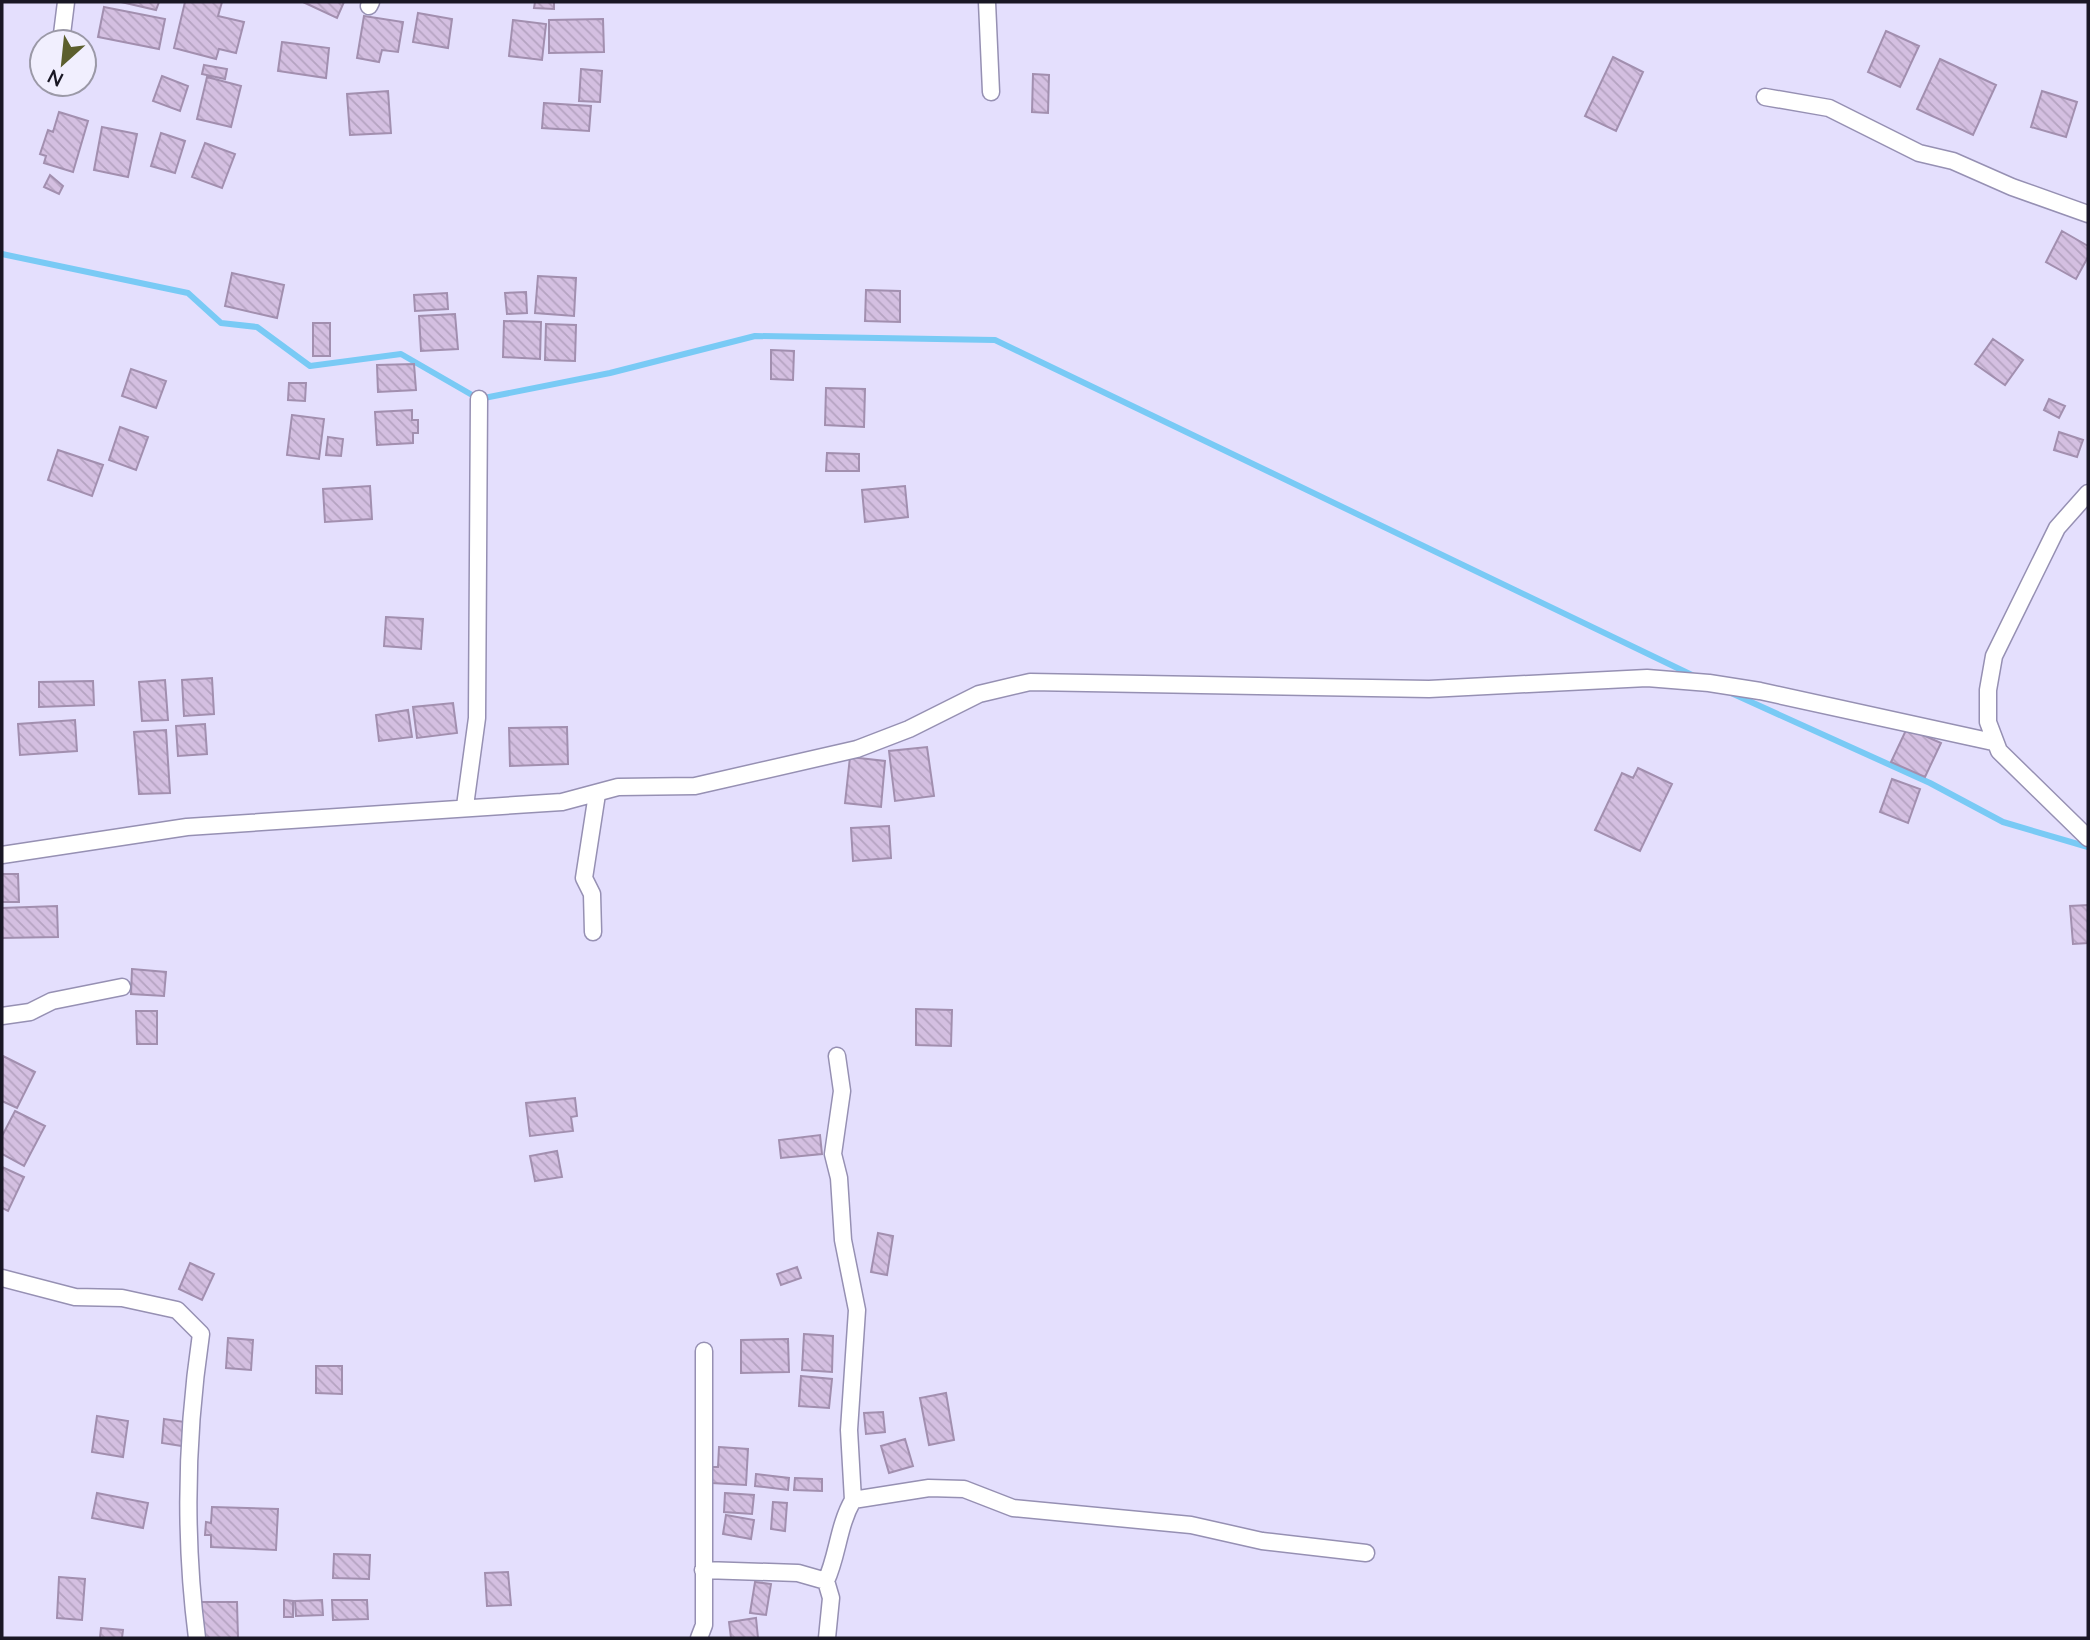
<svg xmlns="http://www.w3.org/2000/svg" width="2090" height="1640" viewBox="0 0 2090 1640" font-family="Lato,sans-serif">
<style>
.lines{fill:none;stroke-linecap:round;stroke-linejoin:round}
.stream{stroke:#79caf5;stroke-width:6}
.building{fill:url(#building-back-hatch);stroke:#a28faf;stroke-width:2}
.street-casing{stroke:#9690b3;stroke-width:19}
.street{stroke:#fff;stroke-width:16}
</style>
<defs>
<pattern id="building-back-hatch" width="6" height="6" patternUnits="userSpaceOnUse" patternTransform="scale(1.75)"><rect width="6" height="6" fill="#d4bfe1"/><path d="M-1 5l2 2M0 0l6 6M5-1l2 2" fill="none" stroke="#b5a3c1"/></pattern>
</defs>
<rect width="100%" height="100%" fill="#e4dffd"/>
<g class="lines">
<path class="stream" d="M2,254L188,293L221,323L257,327L310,366L401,354L479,399L610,373L755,336L995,340L1694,676
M1729,692L1930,783L2003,822L2088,847"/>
</g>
<path class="building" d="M121,2H159L156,10Z
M185,2H222L218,16L244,22L236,53L219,49L216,59L174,48Z
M303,2H344L337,18Z
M535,2H554V9L534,8Z
M104,7L165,19L159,49L98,37Z
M418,13L452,19L448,48L413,42Z
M364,16L403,22L398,52L382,50L379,62L357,58Z
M603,19L604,52L549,53V20Z
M513,20L546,24L542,60L509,56Z
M1886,31L1919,46L1900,87L1868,72Z
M282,42L329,48L326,78L278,71Z
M1613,57L1643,72L1616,131L1585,116Z
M1940,59L1996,85L1973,135L1917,109Z
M204,65L227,69L225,79L202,74Z
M581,69L602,71L600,102L579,101Z
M1033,74L1049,75L1048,113L1032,112Z
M162,76L188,86L180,111L153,101Z
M207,77L241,86L231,127L197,119Z
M388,91L391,133L350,135L347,94Z
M2042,91L2077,102L2066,137L2031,127Z
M544,103L591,106L589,131L542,128Z
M59,112L88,121L73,172L44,163L46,156L40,154L48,130L53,132Z
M102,127L137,134L128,177L94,170Z
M161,133L185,141L175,173L151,166Z
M205,143L235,154L222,188L192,177Z
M50,175L63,186L59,194L44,187Z
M2062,231L2088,246V257L2076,279L2046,262Z
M232,273L284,285L277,318L225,306Z
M538,276L576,278L574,316L535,313Z
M866,290L900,291V322L865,321Z
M526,292L527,313L507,314L505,293Z
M447,293L448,309L415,311L414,295Z
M455,314L458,349L421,351L419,316Z
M504,321L541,322L540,359L503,357Z
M313,323H330V356H313Z
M546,324L576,325L575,361L545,360Z
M1993,339L2023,360L2005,385L1975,364Z
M771,350L794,351L793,380L771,379Z
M414,364L416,390L378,392L377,365Z
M131,369L166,381L156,408L122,396Z
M289,383H306L305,401L288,400Z
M826,388L865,389L864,427L825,425Z
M2049,399L2065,406L2059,418L2044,410Z
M412,410V420H418V433H413V443L377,445L375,412Z
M292,415L324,419L319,459L287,455Z
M120,427L148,437L136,470L109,460Z
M2059,432L2083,440L2077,457L2054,450Z
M328,437L343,439L341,456L326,455Z
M58,450L103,465L92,496L48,480Z
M827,453L859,454V471H826Z
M370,486L372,519L325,522L323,489Z
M905,486L908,517L865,522L862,490Z
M386,617L423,619L421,649L384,646Z
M212,678L214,714L184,716L182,680Z
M165,680L168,720L142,721L139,682Z
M93,681L94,705L39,707V682Z
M453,703L457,733L417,738L413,707Z
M408,710L412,737L379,741L376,715Z
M75,720L77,751L20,755L18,724Z
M205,724L207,754L178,756L176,726Z
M567,727L568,764L510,766L509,728Z
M1907,728L1941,743L1925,777L1891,762Z
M166,730L170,793L139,794L134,732Z
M927,747L934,796L895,801L889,751Z
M850,757L885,761L881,807L845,803Z
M1638,768L1672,784L1640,851L1595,830L1622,773L1633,778Z
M1892,779L1920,789L1908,823L1880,812Z
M889,826L891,858L853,861L851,828Z
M2,874H18L19,902H2Z
M2088,905V943L2073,944L2070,906Z
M57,906L58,937L2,938V908Z
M132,969L166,972L164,996L131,994Z
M916,1009L952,1010L951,1046L916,1045Z
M136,1011H157V1044H137Z
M3,1056L35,1072L17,1108L2,1101Z
M575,1098L577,1116L571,1117L573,1131L530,1136L526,1103Z
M15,1111L45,1126L24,1166L2,1154V1136Z
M820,1135L822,1154L781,1158L779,1140Z
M557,1151L562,1177L535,1181L530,1156Z
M2,1167L24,1177L8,1211L2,1208Z
M878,1233L893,1236L887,1275L871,1272Z
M190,1263L214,1274L202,1300L179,1289Z
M797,1267L801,1278L781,1285L777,1274Z
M804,1334L833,1336L832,1372L802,1370Z
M228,1338L253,1340L251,1370L226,1368Z
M788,1339L789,1372L741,1373V1340Z
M316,1366H342V1394L316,1393Z
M801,1376L832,1379L829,1408L799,1406Z
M946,1393L954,1440L929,1445L920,1398Z
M883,1412L885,1432L866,1434L864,1413Z
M97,1416L128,1421L123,1457L92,1452Z
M164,1419L185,1422L182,1446L162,1443Z
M905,1439L913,1466L889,1473L881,1446Z
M719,1447L748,1449L746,1485L712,1483V1467H718Z
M756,1474L789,1478L788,1490L755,1486Z
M795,1478L822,1479V1491L794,1490Z
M97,1493L148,1503L143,1528L92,1518Z
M725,1493L754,1495L752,1514L724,1512Z
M773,1502L787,1503L785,1531L771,1529Z
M212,1507L278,1509L276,1550L211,1547V1535H205L206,1522L211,1523Z
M726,1515L754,1520L751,1539L723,1534Z
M334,1554L370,1555L369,1579L333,1578Z
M508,1572L511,1605L487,1606L485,1573Z
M59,1577L85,1579L82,1620L57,1618Z
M755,1582L771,1584L766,1615L750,1613Z
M284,1600L293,1601V1617H284Z
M322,1600L323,1615L296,1616L295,1601Z
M332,1600H367L368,1619L333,1620Z
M201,1602H237L238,1638H201Z
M756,1618L758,1638H731L729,1622Z
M101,1628L123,1630L122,1638H100Z"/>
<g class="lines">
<defs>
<path id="street" d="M987,2L991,92
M369,6L371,2
M61,42L66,2
M1765,97L1829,108L1919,153L1953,161L2012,187L2088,214
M2088,493L2057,528L1994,656L1988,690V722L1999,751L2088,838
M465,806L477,718L479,399
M2,855L187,827L562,802L618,787L695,786L857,749L909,729L979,694L1030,682L1429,689L1647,678L1709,683L1760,691L1993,742
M593,932L592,894L584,878L597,794
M2,1016L30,1012L52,1001L122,987
M837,1056L842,1091L833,1154L839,1178L843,1240L857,1310L849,1430L853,1500
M2,1278L75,1297L122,1298L177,1310L201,1334C186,1435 184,1537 197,1638
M703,1570L798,1573L826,1581L831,1598L827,1638
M826,1581C838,1555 838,1526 853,1500L929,1488L964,1489L1013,1508L1191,1525L1262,1541L1366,1553
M699,1638L704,1625V1351"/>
</defs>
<use href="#street" class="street-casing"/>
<use href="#street" class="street"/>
</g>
<rect width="2090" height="1640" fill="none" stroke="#191724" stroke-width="7"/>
<g transform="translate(63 63) rotate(207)"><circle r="33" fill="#f1effe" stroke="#9b99a7" stroke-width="2"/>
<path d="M0-5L12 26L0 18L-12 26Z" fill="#5c5f2d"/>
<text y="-10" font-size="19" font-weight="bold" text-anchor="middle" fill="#191724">N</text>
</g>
</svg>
